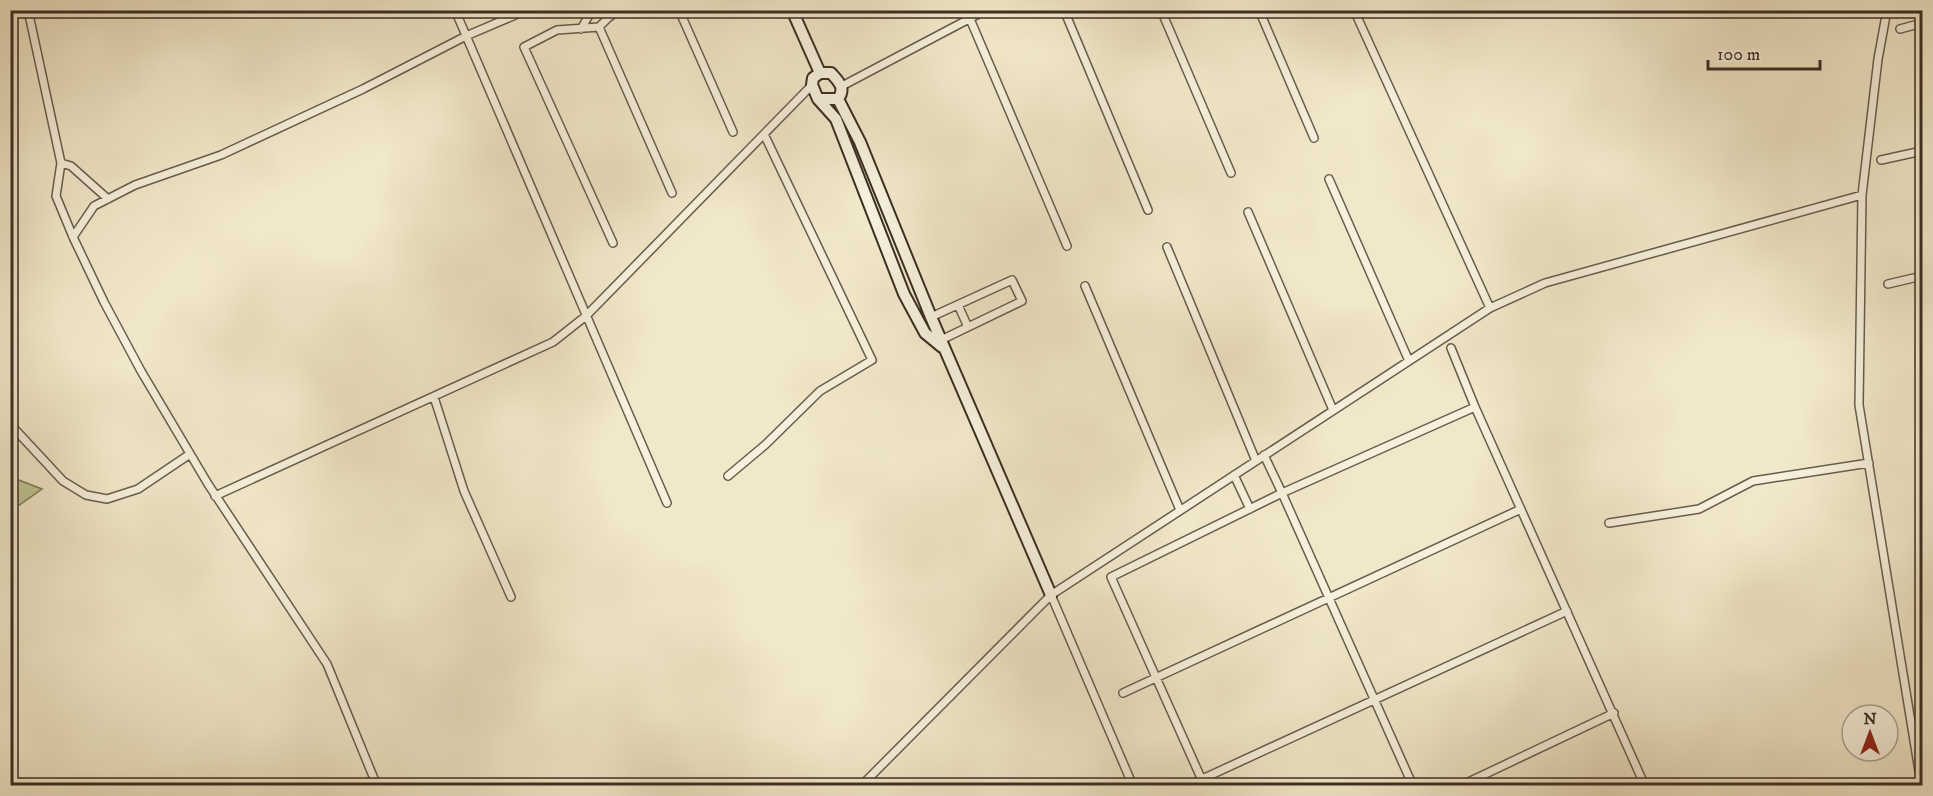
<svg xmlns="http://www.w3.org/2000/svg" width="1933" height="796" viewBox="0 0 1933 796" font-family="'IM FELL DW Pica',serif">
<style>
.green{fill:#c0c493;stroke:#7e795c;stroke-width:1.5}
.lines{fill:none;stroke-linecap:round;stroke-linejoin:round}
.street-casing{stroke:#695c4e;stroke-width:10}
.secondary-casing{stroke:#3c2e25;stroke-width:14}
.street{stroke:#f6f0dc;stroke-width:7}
.secondary{stroke:#f6f0dc;stroke-width:10}
</style>
<rect width="100%" height="100%" fill="#f1e8c9"/>
<filter id="stains"><feTurbulence type="fractalNoise" baseFrequency=".00333" numOctaves="4"/><feColorMatrix values="0 0 0 0 .2 0 0 0 0 .09 0 0 0 0 .02 0 0 0 .5 -.17"/></filter>
<radialGradient id="worn" r=".72"><stop offset=".6" stop-color="#630" stop-opacity="0"/><stop offset="1" stop-color="#630" stop-opacity=".3"/></radialGradient>
<path class="green" d="M11,477L42,489L11,511H10Z"/>
<g class="lines">
<defs>
<path id="street" d="M28,10L61,163L56,196L73,237L104,302L141,371L208,484L327,664L377,786
M455,10L667,503
M593,10L611,16
M679,10L733,132
M1064,10L1148,210
M1161,10L1231,173
M1259,10L1314,138
M1354,10L1490,308
M1887,10L1878,59L1862,195L1859,405L1919,771L1922,777
M970,19L1067,246
M599,27L672,193
M581,29L592,10
M1900,29L1922,23
M842,86L986,10
M1881,160L1922,151
M61,163L71,166L108,199
M1329,179L1409,361
M1248,212L1333,410
M73,237L94,206L135,185L221,155L363,89L466,36L527,10
M613,243L524,47L557,30L599,27L616,10
M1167,247L1256,461
M1888,284L1922,276
M1085,286L1180,510
M958,305L968,327
M931,317L1012,280L1022,301L941,340
M1451,348L1475,407L1645,786
M434,397L464,491L511,597
M10,424L63,481L86,495L107,499L138,489L190,454
M1264,455L1282,493L1475,407
M1234,475L1250,509
M728,476L765,445L820,391L872,360L764,134
M215,496L553,342L586,316L812,85
M1609,523L1699,509L1753,481L1869,463
M1051,595L1133,786
M1123,693L1521,509
M1201,778L1111,577L1282,493L1413,786
M861,786L1051,595L1490,308L1545,283L1862,195
M1187,786L1567,611
M1460,786L1614,713"/>
<path id="secondary" d="M792,10L820,73
M820,73H831C839,82 846,88 838,99H818L812,85L813,78Z
M818,99L836,119L904,294L925,333L942,347
M838,99L860,142L931,317L1051,595"/>
</defs>
<use href="#street" class="street-casing"/>
<use href="#secondary" class="secondary-casing"/>
<use href="#street" class="street"/>
<use href="#secondary" class="secondary"/>
</g>
<rect width="1933" height="796" fill="none" stroke="#f1e8c9" stroke-width="36"/>
<rect x="12" y="12" width="1909" height="772" fill="none" stroke="#3c2e25" stroke-width="3"/>
<rect x="18" y="18" width="1897" height="760" fill="none" stroke="#3c2e25" stroke-width="1.5"/>
<g transform="translate(1870 733)"><circle r="28" fill="#f6f0dc" stroke="#aca293" stroke-width="1.5"/>
<path d="M0-4.5L10 22L0 15L-10 22Z" fill="#8f2418"/>
<text y="-9" font-size="16" font-weight="bold" text-anchor="middle" fill="#3c2e25">N</text>
</g>
<path d="M1708 60v9h112v-9" fill="none" stroke="#3c2e25" stroke-width="3"/>
<text x="1717" y="60" font-size="18" fill="#3c2e25" stroke="#f6f0dc" stroke-width="4.5" paint-order="stroke">100 m</text>
<rect width="100%" height="100%" filter="url(#stains)"/>
<rect width="100%" height="100%" fill="url(#worn)"/>
</svg>
